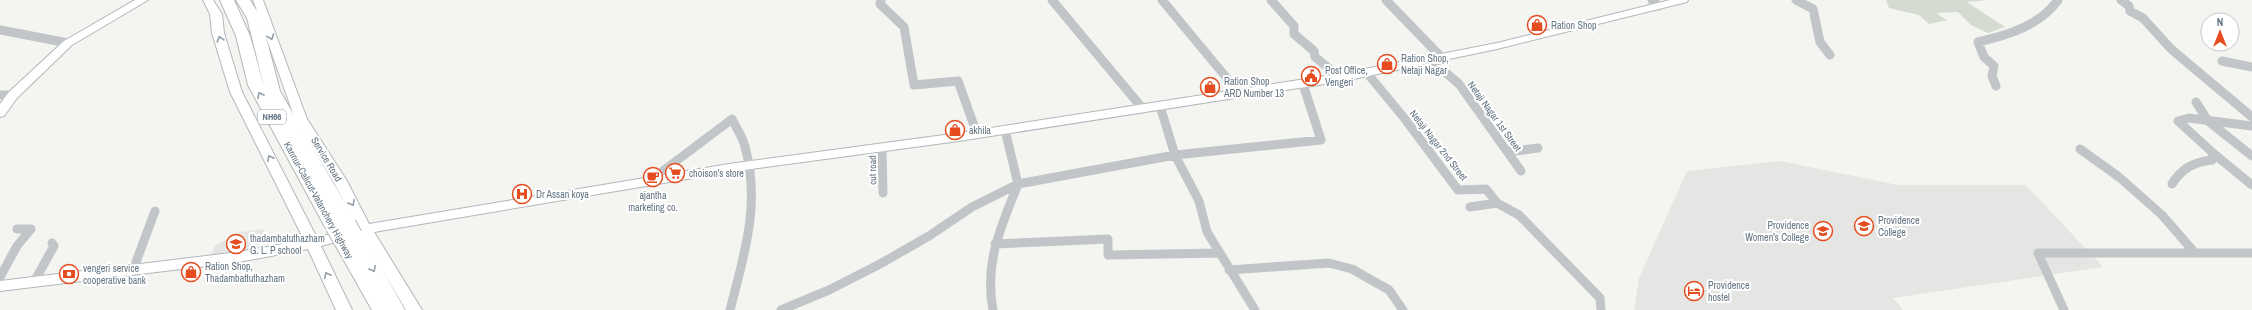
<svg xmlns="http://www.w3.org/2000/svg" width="2252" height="310" viewBox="0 0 2252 310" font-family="'Archivo Narrow',sans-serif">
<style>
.built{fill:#e5e6e4}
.green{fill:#d5dbd1}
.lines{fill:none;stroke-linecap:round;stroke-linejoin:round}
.secondary-casing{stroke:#b1b7bb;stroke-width:2}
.highway-casing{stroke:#b4b7ba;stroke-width:2}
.street{stroke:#c1c5c8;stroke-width:9}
.secondary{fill:#fff;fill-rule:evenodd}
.highway{fill:#fff;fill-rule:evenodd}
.highway-bridge-casing{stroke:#b4b7ba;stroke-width:18;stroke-linecap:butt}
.highway-bridge{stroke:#fff;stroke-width:16}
.oneway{stroke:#929ea8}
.labels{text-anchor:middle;stroke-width:4;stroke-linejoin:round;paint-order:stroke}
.shield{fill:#fff;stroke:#929ea8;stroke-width:1}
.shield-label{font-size:9px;font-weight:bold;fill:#637482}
.poi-label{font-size:10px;fill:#637482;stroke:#fff;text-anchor:start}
.street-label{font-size:10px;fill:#637482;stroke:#fff}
</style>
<rect width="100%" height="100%" fill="#f4f4f0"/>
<path class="built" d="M1780,161L1898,185H2026L2103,267L1893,298L1903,310H1634L1639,278L1687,171Z
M264,229L263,234H264L252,252L209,259L215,246L240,232Z"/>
<path class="green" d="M1886,0H1989L1967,2L2005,27L1988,33L1971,25L1958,12L1936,13L1947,20L1929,24L1919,15L1889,8Z"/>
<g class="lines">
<defs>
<path id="secondary" d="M135,0H148L72,45L17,98L4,116L0,117V104L9,92L64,41Z
M203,0H213L222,14L224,33L242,92L317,238L357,226L333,181L295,119L253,0H263L307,119L347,181L369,224L729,164L959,133L1344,73L1497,43L1670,0H1688L1687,2L1497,49L1344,81L959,141L729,172L374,232L422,310H406L361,235L321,246L352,310H336L308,249L239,262L0,291V281L239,252L304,240L230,92L212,33L210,14Z"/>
<path id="highway" d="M220,0H234L250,36L265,90L247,18L236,0H250L261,18L280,91L357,224L354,228L348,230L342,228L340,231L334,233L328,231L325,227L248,85L236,36Z
M354,229L360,231L405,310H372L333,241L336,237L346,236L348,231Z"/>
</defs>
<use href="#secondary" class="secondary-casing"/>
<use href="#highway" class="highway-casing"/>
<path class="street" d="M881,0L880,4L904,27L914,85L958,81L977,134
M1052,0L1143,109
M1162,0L1240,94
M1271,0L1294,26V34L1314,51L1315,57L1341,78
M1386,0L1442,58
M1652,0L1659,6
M1796,0L1813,9L1820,42L1830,55
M2121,0L2129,6L2130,11L2143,18L2171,49L2252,117
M0,30L68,43
M1431,60L1459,84L1521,171
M2222,61L2252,67
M1367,73L1405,119L1458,190L1486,189L1497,203L1519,215L1600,298L1601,310
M1996,86L1992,76L1994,66L1984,57L1978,42C2008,35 2039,26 2058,0
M0,95H13
M2196,102L2208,121L2252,156
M882,148L883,193
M2080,149L2119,177L2162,215L2195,253
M1508,152L1538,148
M2213,153L2252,185
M647,183L732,119C736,128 743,137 745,147C761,204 744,255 730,310
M2172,184C2182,168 2194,162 2212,160L2213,153L2178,121L2189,118L2252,126
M1470,207L1497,203
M995,244L1108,239V255L1220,253
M133,270L155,211
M1229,270L1329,263L1352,269L1389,290L1403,310
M0,277L17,246L31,229H17
M34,282L54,246L52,243
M781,310L829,290L880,264L929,236L972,207L1018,184L1005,130
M993,310C984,262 1001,227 1018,184L1175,155L1160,106
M1255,310L1207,232L1199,201L1175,155L1321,140L1303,84
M2064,310L2038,253H2252"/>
<use href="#secondary" class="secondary"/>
<use href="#highway" class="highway"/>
<defs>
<path id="highway-bridge" d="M348,224L354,235
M334,227L342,241"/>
</defs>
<use href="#highway-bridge" class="highway-bridge-casing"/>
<use href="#highway-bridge" class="highway-bridge"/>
</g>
<defs><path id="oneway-chevron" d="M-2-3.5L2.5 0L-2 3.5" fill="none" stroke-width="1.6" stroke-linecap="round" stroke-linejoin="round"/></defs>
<g class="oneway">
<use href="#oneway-chevron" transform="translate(271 37) rotate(70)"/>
<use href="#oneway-chevron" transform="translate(220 39) rotate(-106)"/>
<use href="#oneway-chevron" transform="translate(260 95) rotate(-119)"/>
<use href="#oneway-chevron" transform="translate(270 158) rotate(-117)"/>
<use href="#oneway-chevron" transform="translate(352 203) rotate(61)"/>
<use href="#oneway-chevron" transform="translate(373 269) rotate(61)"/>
<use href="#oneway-chevron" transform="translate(327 275) rotate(-117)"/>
</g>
<defs>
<symbol id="shop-ring" viewBox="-11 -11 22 22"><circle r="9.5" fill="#fff" stroke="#e54c1f" stroke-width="1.5"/><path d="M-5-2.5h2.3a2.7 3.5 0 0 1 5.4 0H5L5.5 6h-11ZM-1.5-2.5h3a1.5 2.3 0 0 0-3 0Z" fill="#e54c1f"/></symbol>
<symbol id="civic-ring" viewBox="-11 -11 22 22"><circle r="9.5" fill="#fff" stroke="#e54c1f" stroke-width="1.5"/><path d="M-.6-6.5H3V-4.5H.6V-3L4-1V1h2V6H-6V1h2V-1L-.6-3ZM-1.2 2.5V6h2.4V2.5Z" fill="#e54c1f"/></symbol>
<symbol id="supermarket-ring" viewBox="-11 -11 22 22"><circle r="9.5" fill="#fff" stroke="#e54c1f" stroke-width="1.5"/><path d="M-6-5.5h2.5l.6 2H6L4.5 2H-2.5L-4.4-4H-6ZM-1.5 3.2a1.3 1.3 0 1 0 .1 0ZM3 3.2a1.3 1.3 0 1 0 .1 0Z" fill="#e54c1f"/></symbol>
<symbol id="cafe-ring" viewBox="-11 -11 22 22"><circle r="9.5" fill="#fff" stroke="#e54c1f" stroke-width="1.5"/><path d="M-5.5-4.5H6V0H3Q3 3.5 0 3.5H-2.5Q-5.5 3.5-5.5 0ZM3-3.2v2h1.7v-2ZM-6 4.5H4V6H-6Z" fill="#e54c1f"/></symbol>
<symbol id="hospital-ring" viewBox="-11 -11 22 22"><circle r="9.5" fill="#fff" stroke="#e54c1f" stroke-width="1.5"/><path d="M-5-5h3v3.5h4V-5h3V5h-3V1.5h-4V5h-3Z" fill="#e54c1f"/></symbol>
<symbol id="university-ring" viewBox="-11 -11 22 22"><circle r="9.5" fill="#fff" stroke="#e54c1f" stroke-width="1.5"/><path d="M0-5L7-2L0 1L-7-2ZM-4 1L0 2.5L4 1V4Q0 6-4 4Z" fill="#e54c1f"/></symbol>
<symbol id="school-ring" viewBox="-11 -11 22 22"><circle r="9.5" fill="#fff" stroke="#e54c1f" stroke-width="1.5"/><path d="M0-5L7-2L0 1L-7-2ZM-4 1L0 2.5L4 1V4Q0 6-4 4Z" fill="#e54c1f"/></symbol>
<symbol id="bank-ring" viewBox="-11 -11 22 22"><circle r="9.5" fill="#fff" stroke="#e54c1f" stroke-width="1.5"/><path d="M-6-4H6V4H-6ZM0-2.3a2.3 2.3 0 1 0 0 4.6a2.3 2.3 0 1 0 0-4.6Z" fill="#e54c1f"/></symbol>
<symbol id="hotel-ring" viewBox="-11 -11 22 22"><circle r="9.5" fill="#fff" stroke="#e54c1f" stroke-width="1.5"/><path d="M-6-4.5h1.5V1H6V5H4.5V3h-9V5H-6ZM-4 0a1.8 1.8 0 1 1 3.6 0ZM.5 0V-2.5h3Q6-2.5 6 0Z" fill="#e54c1f"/></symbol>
</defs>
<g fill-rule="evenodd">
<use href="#shop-ring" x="1526" y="14" width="22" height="22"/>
<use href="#shop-ring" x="1376" y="53" width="22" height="22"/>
<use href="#civic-ring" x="1300" y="65" width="22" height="22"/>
<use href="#shop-ring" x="1199" y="76" width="22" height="22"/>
<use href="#shop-ring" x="944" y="119" width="22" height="22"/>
<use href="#supermarket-ring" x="664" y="162" width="22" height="22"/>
<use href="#cafe-ring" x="642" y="166" width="22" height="22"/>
<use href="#hospital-ring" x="511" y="183" width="22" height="22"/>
<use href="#university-ring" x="1853" y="215" width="22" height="22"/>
<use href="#university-ring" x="1812" y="220" width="22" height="22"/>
<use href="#school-ring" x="225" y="233" width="22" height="22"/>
<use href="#shop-ring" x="180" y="261" width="22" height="22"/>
<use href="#bank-ring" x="58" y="263" width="22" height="22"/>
<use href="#hotel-ring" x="1683" y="280" width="22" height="22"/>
</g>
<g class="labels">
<rect class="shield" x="258" y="110" width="28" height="14" rx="3"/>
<g class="shield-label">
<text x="272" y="120">NH66</text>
</g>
<g class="poi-label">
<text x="1551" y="29">Ration Shop</text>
<text x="1401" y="62">Ration Shop,<tspan x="1401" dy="12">Netaji Nagar</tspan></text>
<text x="1325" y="74">Post Office,<tspan x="1325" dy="12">Vengeri</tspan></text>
<text x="1224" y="85">Ration Shop<tspan x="1224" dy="12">ARD Number 13</tspan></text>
<text x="969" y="134">akhila</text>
<text x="689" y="177">choison's store</text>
<text x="536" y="198">Dr Assan koya</text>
<text x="653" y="199" text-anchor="middle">ajantha<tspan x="653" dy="12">marketing co.</tspan></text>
<text x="1878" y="224">Providence<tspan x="1878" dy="12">College</tspan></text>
<text x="1809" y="229" text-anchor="end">Providence<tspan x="1809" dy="12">Women's College</tspan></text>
<text x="250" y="242">thadambatuthazham<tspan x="250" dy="12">G. L. P school</tspan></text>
<text x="205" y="270">Ration Shop,<tspan x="205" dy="12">Thadambattuthazham</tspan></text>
<text x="83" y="272">vengeri service<tspan x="83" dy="12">cooperative bank</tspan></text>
<text x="1708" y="289">Providence<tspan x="1708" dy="12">hostel</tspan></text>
</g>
<g class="street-label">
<text transform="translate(1495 116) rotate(54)" y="4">Netaji Nagar 1st Street</text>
<text transform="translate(1439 145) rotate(52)" y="4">Netaji Nagar 2nd Street</text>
<text transform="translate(327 159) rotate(59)" y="4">Service Road</text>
<text transform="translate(872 170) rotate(-91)" y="4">cut road</text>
<text transform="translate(319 200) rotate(61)" y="4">Kannur-Calicut-Valanchery Highway</text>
</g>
</g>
<g transform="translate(2220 32)"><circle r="19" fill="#ffffff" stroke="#c1c7cd"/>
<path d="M0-3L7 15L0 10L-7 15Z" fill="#e54c1f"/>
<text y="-6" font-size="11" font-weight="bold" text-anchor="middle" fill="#637482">N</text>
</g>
</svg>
